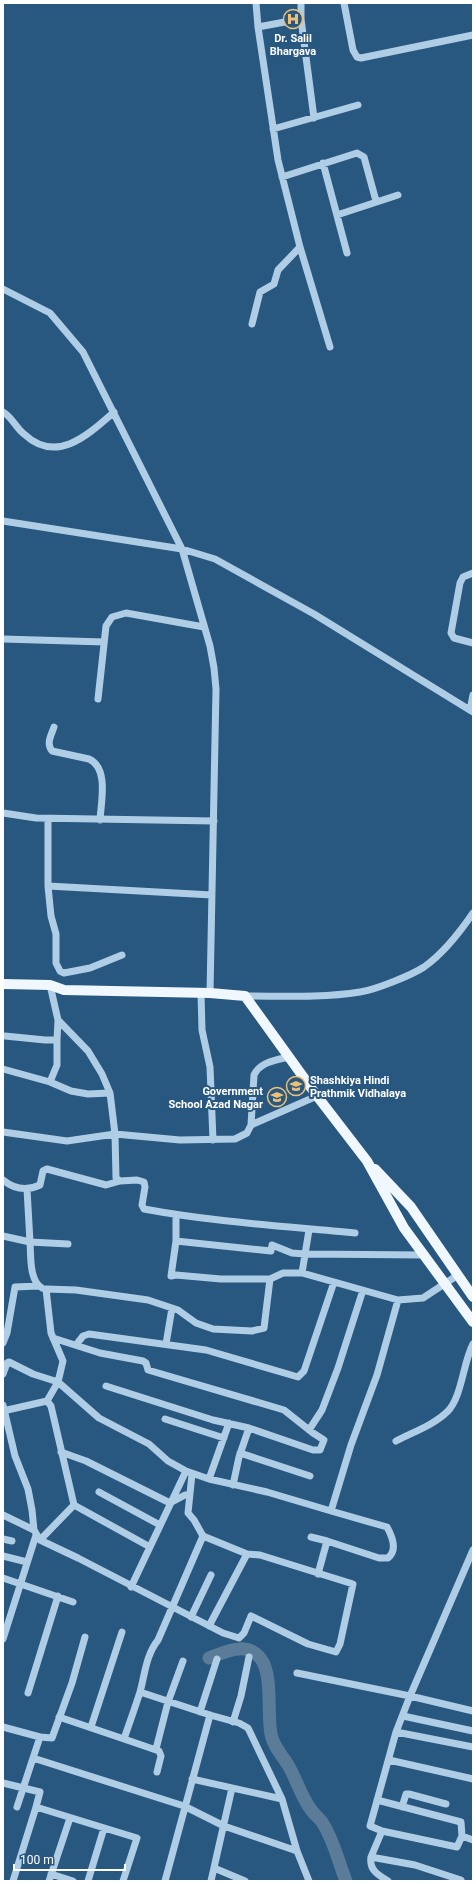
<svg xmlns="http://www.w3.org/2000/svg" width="476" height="1884" viewBox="0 0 476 1884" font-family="Roboto,sans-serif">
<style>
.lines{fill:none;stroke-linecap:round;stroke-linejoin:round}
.river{stroke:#5b7c98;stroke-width:13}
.minor{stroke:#b0cde6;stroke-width:7}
.major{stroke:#f0f7fd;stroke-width:10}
.labels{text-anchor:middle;stroke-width:4;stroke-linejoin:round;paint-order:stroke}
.poi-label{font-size:11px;font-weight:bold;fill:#fff;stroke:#285780}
</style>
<rect width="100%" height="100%" fill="#285780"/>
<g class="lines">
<path class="river" d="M209,1658C227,1651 247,1641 261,1659C273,1675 267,1715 271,1734C273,1746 282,1755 288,1765C297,1780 301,1797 312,1811C315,1815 319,1818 322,1822C334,1840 338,1861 346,1881"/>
<path class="minor" d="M256,3L258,27L278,160L300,247L330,347
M301,3V19L314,118
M344,3L353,50L357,57L361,58L473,35
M258,27L301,19
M273,129L358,105
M323,163L347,253
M282,177L357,153L364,157L376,201
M337,215L398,195
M3,289L50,313L83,352L182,549L210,646L214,668L216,689L210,993
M252,324L260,292L274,284L278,270L300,247
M3,412C12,417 16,428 24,434C57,465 89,434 114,412
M3,521L182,549L215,559L314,614L473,712
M473,573L463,577L460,583L451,633L454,638L473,643
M3,639L104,642
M98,699L106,626L112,617L126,613L204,627
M470,710L473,695
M54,727C51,736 46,743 52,751L89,759C109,768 101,802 100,820
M3,813L36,818L214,821
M48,819V886L51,916L56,934V963L60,971L64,973L90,968L122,955
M48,886L212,895
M50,985L58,1020L88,1051L102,1074L110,1093L115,1134L180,1140L235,1139L247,1133L251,1125L254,1075C260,1062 276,1060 289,1057
M201,993L202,1030L210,1067L213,1140
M245,996C283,996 322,998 360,992C375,990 412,975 424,967C444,953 460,932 473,913
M5,1036L45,1040H57L58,1020
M3,1069L50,1082L71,1091L88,1094L110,1093
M50,1082L57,1065V1040
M251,1125L317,1096
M3,1132L67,1141L115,1134L116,1178L120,1181L137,1180L144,1182L145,1187L142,1205L144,1209C214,1222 284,1226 355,1233
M3,1180C14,1189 27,1191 40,1185L43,1171L47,1169L106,1185L120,1181
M27,1189L30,1242L68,1244
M176,1215V1241L171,1276L176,1275L221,1279H270
M3,1236L30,1242C31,1255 29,1281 42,1288
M176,1241L271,1251L272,1245L292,1253L305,1254L425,1255
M302,1273L309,1230
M53,1338L100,1353L143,1361L146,1363L148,1370L284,1410L313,1433L324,1440L320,1450H313L249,1428L213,1420L106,1386
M3,1343L7,1333L15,1287L39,1286
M166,1344L172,1308
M76,1345L83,1336L89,1334L206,1350L298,1377L304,1371L334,1282
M3,1374L7,1363L9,1362L33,1374L58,1382L47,1401L51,1406L74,1505L40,1540
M3,1405L15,1456L28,1489L32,1510L34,1530
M3,1411L47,1401
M165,1419L224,1438
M309,1430L322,1410L338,1368L363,1290
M396,1441C413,1432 434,1425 448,1411C462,1396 463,1363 473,1344
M61,1452L86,1461L170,1503L185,1495H189
M240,1453L310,1476
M186,1471L209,1479L267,1492L331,1511L351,1445L377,1375L398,1300
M209,1479L229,1423
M233,1485L239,1457L249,1428
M99,1492L160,1525
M74,1505L150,1547
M3,1515L34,1530L40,1540L78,1558L223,1633L239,1638L244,1633L251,1616L308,1644L336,1652L340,1644L353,1584L260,1555L247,1554L203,1536
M311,1537L327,1541L318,1574
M3,1539L12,1541
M327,1541L379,1558H388C398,1550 392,1536 387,1527L331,1511
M3,1556L27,1562
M3,1578L73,1602
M131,1587L186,1471L168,1461L149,1444L99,1418L58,1382L63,1361L51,1333L46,1289L76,1290L148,1300L178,1310L196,1323L213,1329L252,1331L264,1328L270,1279L283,1273H302L398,1300L423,1298L458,1275
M191,1617L211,1575
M209,1626L247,1554
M3,1639L36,1535
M297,1673L410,1696L473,1550
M140,1692L210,1715L239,1723L248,1728L282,1799
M28,1693L58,1596
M473,1711L410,1696L396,1732L370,1826L382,1831L457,1847L462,1836L473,1840
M200,1712L217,1659
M403,1716L473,1731
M59,1717L124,1739C129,1724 135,1708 140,1692C145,1674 146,1655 158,1640L203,1536L194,1520L188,1513L192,1474
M233,1722L241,1696L249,1657
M3,1727L40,1737L33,1758L184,1806L224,1826L297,1851
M91,1727L122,1632
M396,1732L473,1747
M40,1737L52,1738L72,1683L85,1637
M124,1739L159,1751L161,1756L157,1772
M156,1749L168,1702L183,1661
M389,1760L473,1779
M192,1779L282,1799L297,1851L309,1881
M3,1783L40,1792L36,1807L137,1838L123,1881
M377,1800L461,1822L462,1836
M17,1807L33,1758
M402,1807L406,1794H409L446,1804
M382,1831L371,1857L415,1865L461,1880
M371,1857C369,1870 378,1875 388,1881
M214,1868L245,1881
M51,1874L73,1881
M13,1881L36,1807
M49,1881L70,1818
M88,1881L104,1828
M165,1881L210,1715
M211,1881L232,1788"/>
<path class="major" d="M3,984L50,985L64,990L210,993L245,996L317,1096L367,1161L404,1228L473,1322
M375,1169L411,1207L473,1297"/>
</g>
<defs>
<symbol id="hospital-ring" viewBox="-11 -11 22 22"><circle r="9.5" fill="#285780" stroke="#edc076" stroke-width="1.5"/><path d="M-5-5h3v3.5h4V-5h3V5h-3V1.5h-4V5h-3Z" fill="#edc076"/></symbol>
<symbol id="school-ring" viewBox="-11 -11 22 22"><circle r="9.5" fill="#285780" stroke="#edc076" stroke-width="1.5"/><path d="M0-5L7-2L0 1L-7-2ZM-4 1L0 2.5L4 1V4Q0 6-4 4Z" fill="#edc076"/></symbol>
</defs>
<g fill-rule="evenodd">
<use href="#hospital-ring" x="282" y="8" width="22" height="22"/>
<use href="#school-ring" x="285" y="1075" width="22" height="22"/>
<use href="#school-ring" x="266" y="1086" width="22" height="22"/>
</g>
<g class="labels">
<g class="poi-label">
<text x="293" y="42">Dr. Salil<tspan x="293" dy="13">Bhargava</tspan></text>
<text x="310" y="1084" text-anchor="start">Shashkiya Hindi<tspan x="310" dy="13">Prathmik Vidhalaya</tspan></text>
<text x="263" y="1095" text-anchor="end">Government<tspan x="263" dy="13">School Azad Nagar</tspan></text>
</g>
</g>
<rect width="476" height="1884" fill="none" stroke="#ffffff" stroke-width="8"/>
<path d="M14 1864v6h111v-6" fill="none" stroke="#ffffff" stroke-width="2"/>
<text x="20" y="1864" font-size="12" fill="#ffffff" stroke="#285780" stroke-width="3" paint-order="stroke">100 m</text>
</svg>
